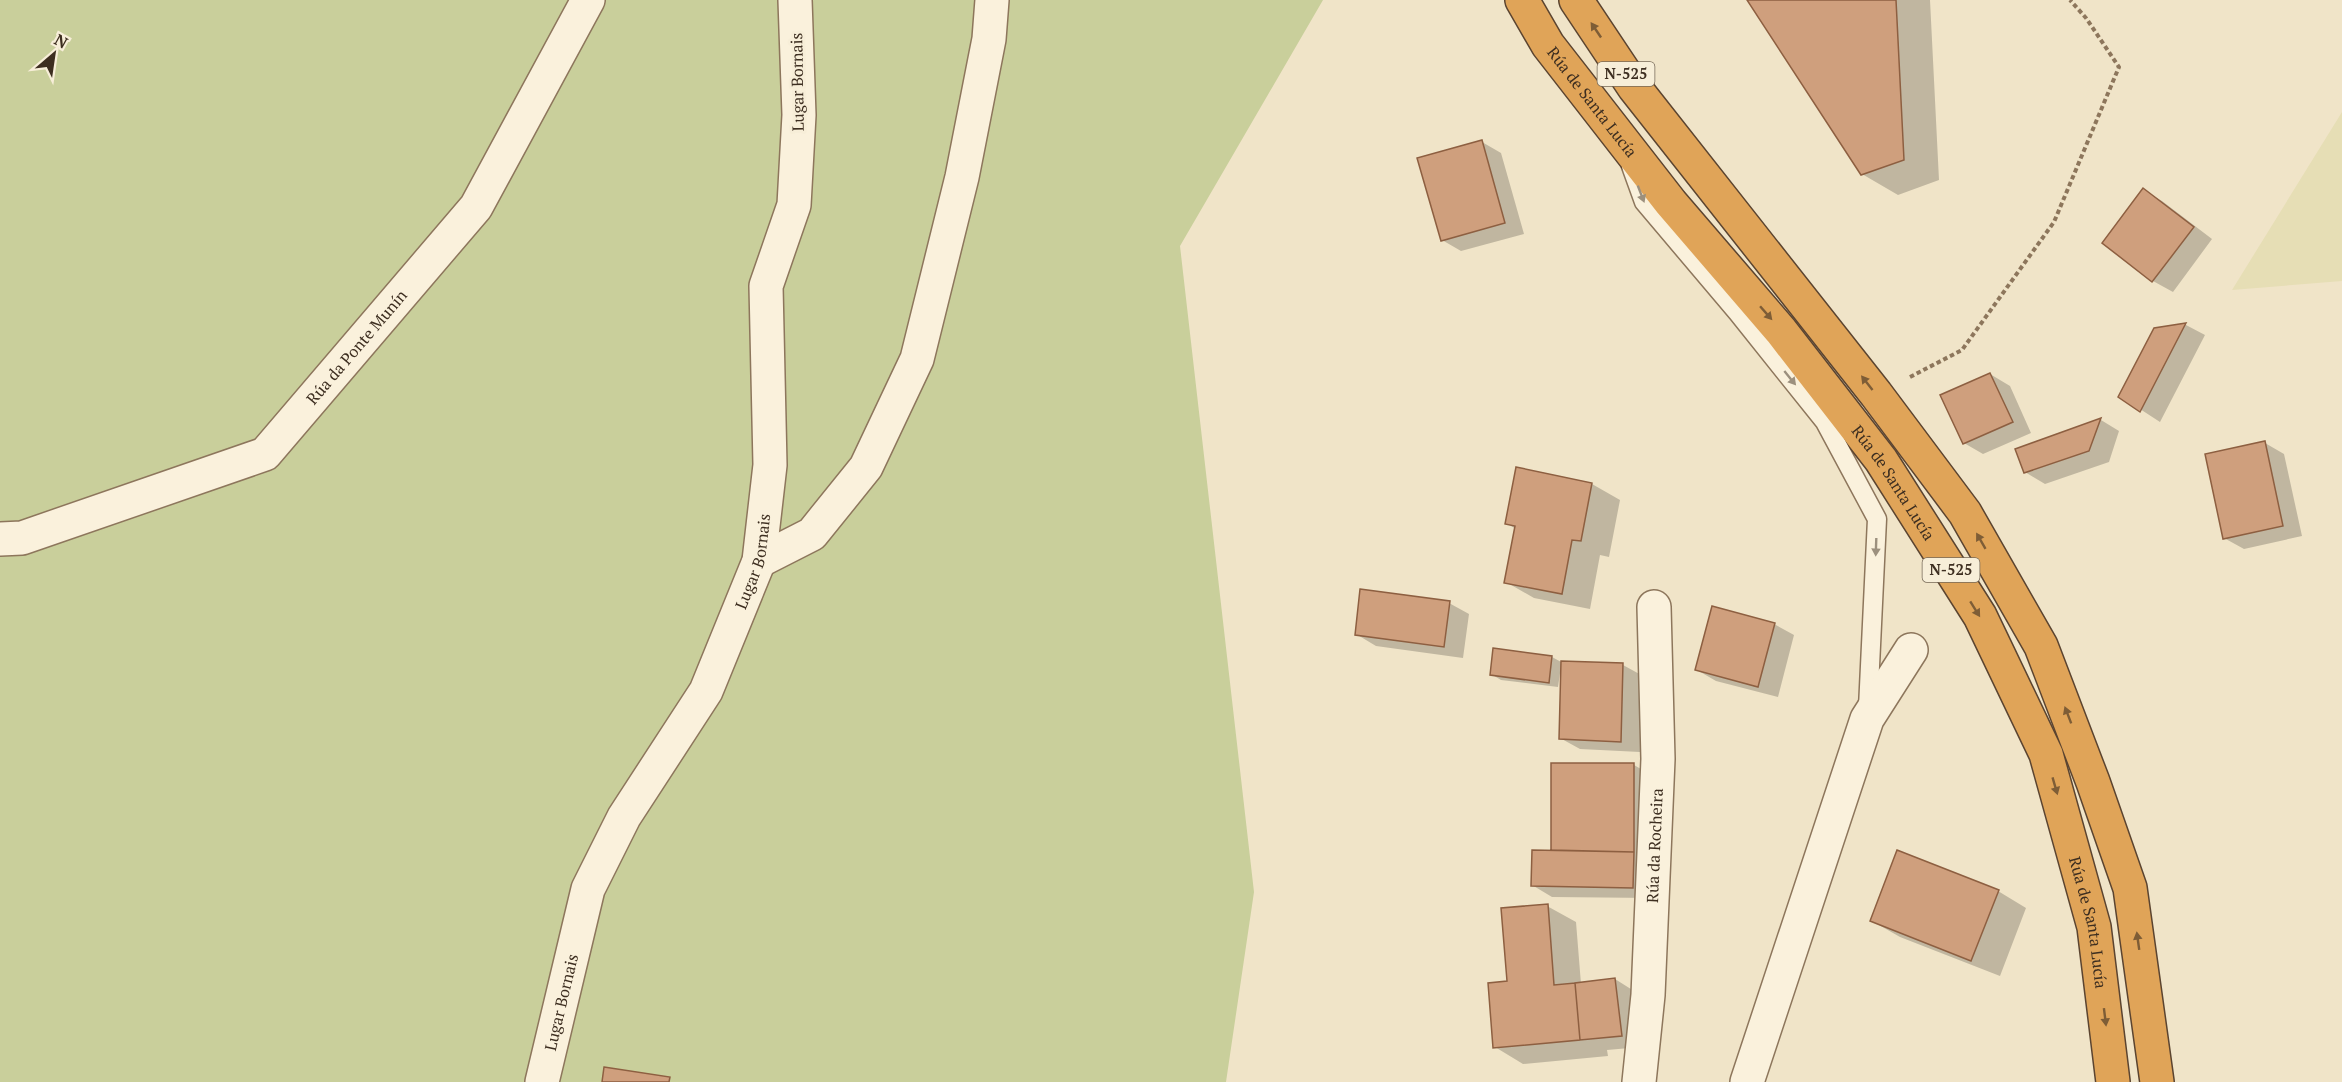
<svg xmlns="http://www.w3.org/2000/svg" width="2342" height="1082" viewBox="0 0 2342 1082" font-family="'PT Serif',serif">
<style>
.farmland{fill:#e6deb5}
.green{fill:#c9cf9b}
.shadow{fill:#0003}
.building{fill:#cf9f7d;stroke:#8d5f41;stroke-width:1.5}
.lines{fill:none;stroke-linecap:round;stroke-linejoin:round}
.lane-casing{stroke:#8d765c;stroke-width:21}
.street-casing{stroke:#8d765c;stroke-width:36}
.highway-casing{stroke:#5b4430;stroke-width:36}
.path{stroke:#8d765c;stroke-width:4;stroke-dasharray:4.5 3;stroke-linecap:butt}
.lane{stroke:#faf1dc;stroke-width:18}
.street{stroke:#faf1dc;stroke-width:33}
.highway{stroke:#e0a458;stroke-width:33}
.oneway{fill:#7e5d36}
.oneway2{fill:#9c907e}
.labels{text-anchor:middle;stroke-width:6;stroke-linejoin:round;paint-order:stroke}
.shield{fill:#f7eed8;stroke:#756857;stroke-width:1.5}
.shield-label{font-size:15px;font-weight:bold;fill:#3d2e20}
.street-label{font-size:16px;fill:#3d2e20;stroke:#f7eed8}
</style>
<rect width="100%" height="100%" fill="#f0e4c8"/>
<path class="farmland" d="M2342,112V281L2232,290Z"/>
<path class="green" d="M0,0H1323L1180,246L1254,892L1226,1082H0Z"/>
<path class="shadow" d="M1749,0H1930L1939,180L1898,195L1862,174Z
M1482,142L1501,153L1524,234L1461,251L1442,240Z
M2143,190L2162,201L2212,239L2173,292L2153,281L2104,243Z
M2186,325L2205,335L2160,422L2120,396L2155,329Z
M1990,374L2010,386L2031,433L1983,454L1964,443Z
M2101,420L2119,431L2109,462L2045,484L2025,472L2016,450Z
M2265,443L2284,454L2302,536L2244,549L2224,538Z
M1592,484L1620,500L1609,557L1600,555L1590,609L1534,598L1506,582L1516,529L1506,523Z
M1449,603L1469,614L1463,658L1376,646L1356,634Z
M1774,624L1794,635L1778,697L1716,681L1697,670Z
M1552,657L1563,663L1623,665L1643,676L1640,752L1580,749L1560,738L1562,673H1560L1558,687L1501,680L1491,674Z
M1552,764L1634,765L1653,776L1652,898L1552,897L1532,885L1552,852Z
M1998,891L2026,908L2000,976L1900,937L1872,921Z
M1547,906L1576,922L1581,984L1615,979L1634,991L1641,1047L1607,1050L1608,1056L1523,1064L1495,1047L1509,983Z"/>
<path class="building" d="M1747,0H1896L1904,160L1861,175Z
M1482,140L1505,223L1441,241L1417,158Z
M2143,188L2194,227L2152,282L2102,243Z
M2186,323L2140,412L2118,397L2154,328Z
M1990,373L2013,422L1963,444L1940,395Z
M2101,418L2089,451L2024,473L2015,449Z
M2265,441L2283,526L2223,539L2205,454Z
M1516,467L1592,483L1581,541L1572,540L1562,594L1504,583L1515,526L1505,524Z
M1360,589L1450,601L1444,647L1355,635Z
M1712,606L1775,623L1758,687L1695,670Z
M1493,648L1552,656L1549,683L1490,675Z
M1561,661L1623,663L1621,742L1559,739Z
M1551,763H1634V852L1551,850Z
M1532,850L1634,852L1633,888L1531,886Z
M1897,850L1999,890L1971,961L1870,921Z
M1548,904L1554,985L1575,983L1580,1040L1493,1048L1488,983L1507,981L1501,908Z
M1615,978L1622,1036L1580,1040L1575,983Z
M604,1067L670,1077L669,1082H602Z"/>
<g class="lines">
<defs>
<path id="lane" d="M1631,166L1644,202L1737,312L1825,422L1877,519L1868,708"/>
<g id="street">
<path id="s1" d="M0,539L22,538L265,454L476,207L588,0"/>
<path d="M759,561L812,534L866,467L917,359L962,177L989,39L992,0"/>
<path id="s2" d="M542,1082L588,889L624,817L706,691L759,561L770,465L766,286L794,205L799,115L795,0"/>
<path id="s3" d="M1639,1082L1648,995L1658,759L1654,607"/>
<path d="M1747,1082L1867,719L1911,650"/>
</g>
<g id="highway">
<path id="s4" d="M1522,0L1548,45L1671,203L1781,331L1881,460L1980,616L2046,754L2094,927L2113,1082"/>
<path d="M1576,0L1634,87L1876,394L1965,513L2041,646L2093,782L2130,888L2157,1082"/>
</g>
</defs>
<use href="#lane" class="lane-casing"/>
<use href="#street" class="street-casing"/>
<use href="#highway" class="highway-casing"/>
<path class="path" d="M1910,377L1962,350L2054,222L2119,67L2086,18L2070,0"/>
<use href="#lane" class="lane"/>
<use href="#street" class="street"/>
<use href="#highway" class="highway"/>
</g>
<defs><path id="oneway-solid" d="M-6-.8H1V-3.2L6.5 0L1 3.2V.8H-6Z" transform="scale(1.5)"/></defs>
<g class="oneway">
<use href="#oneway-solid" transform="translate(1596 30) rotate(-124)"/>
<use href="#oneway-solid" transform="translate(1766 313) rotate(49)"/>
<use href="#oneway-solid" transform="translate(1867 383) rotate(-128)"/>
<use href="#oneway-solid" transform="translate(1981 541) rotate(-120)"/>
<use href="#oneway-solid" transform="translate(1975 609) rotate(58)"/>
<use href="#oneway-solid" transform="translate(2068 715) rotate(-111)"/>
<use href="#oneway-solid" transform="translate(2055 786) rotate(74)"/>
<use href="#oneway-solid" transform="translate(2138 941) rotate(-98)"/>
<use href="#oneway-solid" transform="translate(2105 1017) rotate(83)"/>
</g>
<g class="oneway2">
<use href="#oneway-solid" transform="translate(1641 194) rotate(69)"/>
<use href="#oneway-solid" transform="translate(1790 378) rotate(51)"/>
<use href="#oneway-solid" transform="translate(1876 547) rotate(92)"/>
</g>
<g class="labels">
<g class="shield">
<rect x="1597.5" y="62" width="57" height="24" rx="4.5"/>
<rect x="1922.5" y="558" width="57" height="24" rx="4.5"/>
</g>
<g class="shield-label">
<text x="1626" y="79">N-525</text>
<text x="1951" y="575">N-525</text>
</g>
<g class="street-label">
<text transform="translate(797 82) rotate(-91)" y="6">Lugar Bornais</text>
<text dy="6" stroke="none"><textPath href="#s4" startOffset="124">Rúa de Santa Lucía</textPath></text>
<text dy="6" stroke="none"><textPath href="#s1" startOffset="420">Rúa da Ponte Munín</textPath></text>
<text dy="6" stroke="none"><textPath href="#s4" startOffset="610">Rúa de Santa Lucía</textPath></text>
<text dy="6" stroke="none"><textPath href="#s2" startOffset="568">Lugar Bornais</textPath></text>
<text dy="6" stroke="none"><textPath href="#s3" startOffset="237">Rúa da Rocheira</textPath></text>
<text dy="6" stroke="none"><textPath href="#s4" startOffset="1096">Rúa de Santa Lucía</textPath></text>
<text dy="6" stroke="none"><textPath href="#s2" startOffset="82">Lugar Bornais</textPath></text>
</g>
</g>
<g transform="translate(54 54) rotate(29)" stroke="#f7eed8" stroke-width="4.5" paint-order="stroke">
<path d="M0-4.5L10 22L0 15L-10 22Z" fill="#3d2e20"/>
<text y="-9" font-size="16" font-weight="bold" text-anchor="middle" fill="#3d2e20">N</text>
</g>
</svg>
